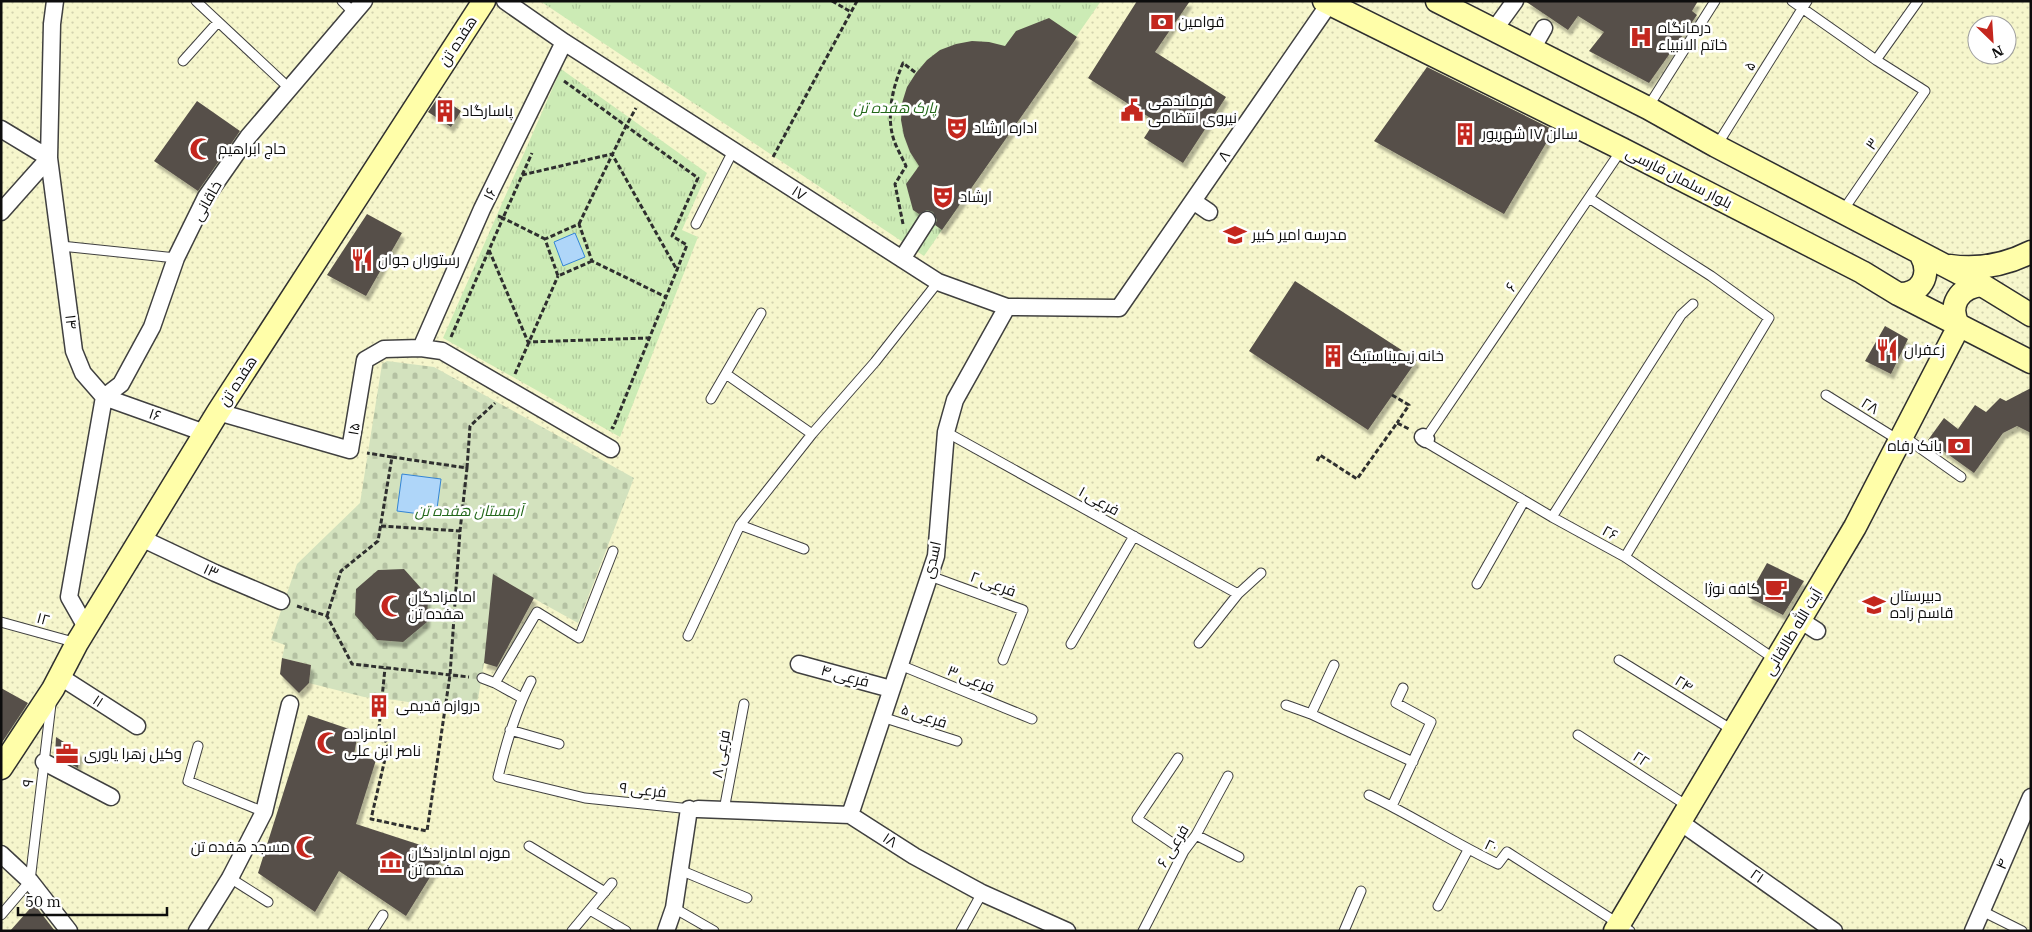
<svg xmlns="http://www.w3.org/2000/svg" width="2032" height="932" viewBox="0 0 2032 932" font-family="'IBM Plex Serif',Cairo,serif">
<style>
.farmland{fill:url(#farmland-dots);fill-rule:evenodd}
.cemetery{fill:url(#cemetery-stones)}
.park{fill:url(#park-tufts)}
.water{fill:#afd6f9;stroke:#3384d4}
.building{fill:#575049;filter:url(#shadow)}
.lines{fill:none;stroke-linecap:round;stroke-linejoin:round}
.lane-casing{stroke:#404040;stroke-width:11}
.street-casing{stroke:#404040;stroke-width:19}
.secondary-casing{stroke:#2f2f2f;stroke-width:25}
.path{stroke:#2f2f2f;stroke-width:3;stroke-dasharray:5 2.5;stroke-linecap:butt}
.lane{stroke:#fff;stroke-width:9}
.street{stroke:#fff;stroke-width:16}
.secondary{stroke:#fffea9;stroke-width:22}
.labels{text-anchor:middle;stroke-width:5;stroke-linejoin:round;paint-order:stroke}
.poi-label{font-size:15px;fill:#0d0d0d;stroke:#fff;text-anchor:start}
.street-label{font-size:15px;fill:#0d0d0d;stroke:#fff}
.park-label{font-size:15px;font-style:italic;fill:#23681a;stroke:#fff}
</style>
<defs>
<pattern id="farmland-dots" width="8" height="8" patternUnits="userSpaceOnUse" patternTransform="scale(1.25)"><rect width="8" height="8" fill="#f6f6cc"/><path d="M2 2h.1M6 6h.1" fill="none" stroke="#d2d2ae" stroke-width="1.8" stroke-linecap="round"/></pattern>
<pattern id="cemetery-stones" width="16" height="16" patternUnits="userSpaceOnUse" patternTransform="scale(1.25)"><rect width="16" height="16" fill="#d3e2be"/><path d="M2 7V4a2 2 0 0 1 4 0v3zM10 15v-3a2 2 0 0 1 4 0v3z" fill="#b4c1a2"/></pattern>
<pattern id="park-tufts" width="24" height="20" patternUnits="userSpaceOnUse" patternTransform="scale(1.25)"><rect width="24" height="20" fill="#ccebb5"/><path d="M3 7l-1-3M5 7V3M7 7l1-3M15 17l-1-3M17 17v-4M19 17l1-3" fill="none" stroke="#aec89a"/></pattern>
<filter id="shadow"><feDropShadow dx="3" dy="5.5" stdDeviation="1" flood-color="#0004"/></filter>
</defs>
<rect width="100%" height="100%" fill="#fffdee"/>
<path class="farmland" d="M1,1H2031V931H1ZM1977,25H2007V55H1977Z"/>
<path class="cemetery" d="M387,361L434,367L634,478L578,623L533,598L497,667L484,663L478,699L466,711L395,700L364,697L309,683L311,665L282,658L285,645L271,640L297,564L360,503L382,364Z"/>
<path class="park" d="M540,1H1101L924,256Z
M561,69L707,173L682,230L698,237L620,437L443,338Z"/>
<path class="water" d="M575,233L585,257L563,266L554,242Z
M402,474L441,479L436,516L397,511Z"/>
<path class="building" d="M1137,1H1190L1155,52L1226,97L1183,163L1144,138L1155,121L1088,78Z
M1525,1H1698L1692,11L1697,15L1649,83L1589,51L1604,32L1578,16L1568,30Z
M1049,18L1077,37L942,230L935,225L937,220L933,212L927,210L919,214L913,210L906,184L919,166L910,152L904,136L901,120L902,103L907,87L916,73L927,60L940,50L956,44L972,41L989,42L1005,46L1016,31Z
M1427,67L1554,130L1504,214L1374,141Z
M439,96L461,111L451,127L428,112Z
M197,101L240,131L198,191L154,161Z
M367,214L402,233L366,296L327,275Z
M1295,281L1417,360L1368,430L1249,351Z
M1885,326L1908,339L1891,374L1865,361Z
M2031,388V433L2017,426L2003,433L1974,473L1928,440L1944,418L1958,429L1975,405L1986,412L2000,398L2006,401Z
M1767,563L1804,581L1783,615L1748,597Z
M404,569L428,596L427,622L403,642L377,640L355,615L356,589L378,570Z
M493,574L534,598L497,667L484,663Z
M282,658L311,665L309,683L299,693L280,674Z
M1,688L28,703L1,744Z
M308,715L358,732L354,755L376,760L356,824L445,853L406,916L339,871L315,912L258,873Z
M56,737L80,752L78,768L55,756Z
M34,904L55,931H10Z"/>
<g class="lines">
<defs>
<path id="lane" d="M196,1L289,88
M342,1L354,13
M1792,1L1876,60L1925,91L1842,212
M1876,60L1918,1
M183,61L218,22
M1648,107L1715,1
M1717,145L1807,1
M1622,149L1424,441L1552,517L1625,557L1776,660
M1589,198L1711,276L1769,318L1625,557
M696,224L733,151
M61,246L176,258
M726,374L812,434
M1826,395L1900,441
M711,399L761,313
M946,432L1238,594
M1903,436L1961,477
M1552,517L1681,315L1693,304
M740,525L804,549
M930,576L1023,610L1003,660
M1477,584L1524,501
M1,622L77,643
M688,636L740,525L812,434L875,362L938,282
M1199,643L1238,594L1261,573
M1071,644L1134,536
M1619,660L1734,731
M900,665L1032,719
M482,678L495,683L522,698
M531,681C515,712 506,744 498,777L585,798L691,809
M495,683L537,612L579,638L613,551
M1286,705L1311,714L1413,762
M1311,714L1334,665
M882,717L957,741
M510,730L559,744
M1578,735L1689,807
M198,746L188,781L264,812
M1178,758L1137,819L1184,851
M1369,795C1413,816 1454,843 1498,864L1507,852L1630,931
M1392,806L1431,722L1396,703L1403,688
M724,810L744,704
M1196,835L1239,857
M529,846L605,892
M680,870L747,898
M230,878L268,902
M1438,906L1468,850
M674,908L714,931
M590,910L626,931
M1982,911L2022,931
M1,915L30,881L51,704
M373,931L383,915
M572,931L612,883
M961,931L982,893
M1143,931L1184,851L1196,835L1228,776
M1344,931L1361,891"/>
<path id="street" d="M55,1L52,24L49,158L74,351L83,373L104,397L69,597L86,627
M505,1L564,42L938,282L1007,307L1119,308L1329,4
M1494,30L1515,1
M1532,49L1544,28
M1,129L49,158L1,212
M1193,201L1209,212
M902,259L927,220
M421,348L482,209L564,42
M104,397L121,384L152,327L176,258L206,197L248,137L364,1
M104,397L205,433
M218,412L350,450L365,360L384,349L421,348L442,351L611,449
M1423,437L1426,439
M141,538L215,573L281,601
M1800,620L1817,631
M799,664L891,689
M59,676L137,726
M44,762L111,797
M698,809L850,815L914,856L982,893L1067,931
M850,815L936,556L946,432L955,400L1007,307
M1680,822L1834,931
M1,854L30,881L69,931
M197,931L230,878L264,812L290,704
M666,931L674,908L689,809
M1973,931L2031,797"/>
<path id="secondary" d="M1324,1L1622,149L1862,272L1898,294L2031,362
M1437,1L1648,108L1716,146L1982,285L2031,315
M1950,266C1978,270 2005,265 2031,252
M1898,294C1921,295 1932,275 1921,255
M1,768L53,689L77,643L218,412L484,1
M1615,931L1855,527L1959,326C1947,306 1959,287 1982,285"/>
</defs>
<use href="#lane" class="lane-casing"/>
<use href="#street" class="street-casing"/>
<use href="#secondary" class="secondary-casing"/>
<path class="path" d="M832,1L851,12
M564,81L698,178L672,236L687,245L613,428L611,427
M773,157L857,1
M522,175L612,154L677,270
M498,216L503,218L532,153
M579,224L626,126L636,108
M903,224L895,184L906,166C901,155 894,144 892,133C887,110 894,84 903,63L916,73
M489,250L528,342L649,338
M592,261L558,276L545,239L579,224L592,261L666,297
M451,337L503,218L545,239
M515,374L558,276
M1392,395L1409,405L1397,423
M392,457L467,468L460,531
M1317,461L1320,455L1357,479L1397,423L1409,429
M467,468L470,426L495,403
M381,526L460,531L450,675L427,831L371,819L388,746L379,728L385,668
M297,606L327,616L352,664L469,677
M327,616L341,571L378,541L392,457L367,453"/>
<use href="#lane" class="lane"/>
<use href="#street" class="street"/>
<use href="#secondary" class="secondary"/>
</g>
<defs>
<symbol id="bank-bare" viewBox="-9 -9 18 18"><path d="M-6-4H6V4H-6ZM0-2.3a2.3 2.3 0 1 0 0 4.6a2.3 2.3 0 1 0 0-4.6Z" fill="#c4271e" stroke="#fff" stroke-width="2.5" paint-order="stroke"/></symbol>
<symbol id="hospital-bare" viewBox="-9 -9 18 18"><path d="M-5-5h3v3.5h4V-5h3V5h-3V1.5h-4V5h-3Z" fill="#c4271e" stroke="#fff" stroke-width="2.5" paint-order="stroke"/></symbol>
<symbol id="civic-bare" viewBox="-9 -9 18 18"><path d="M-.6-6.5H3V-4.5H.6V-3L4-1V1h2V6H-6V1h2V-1L-.6-3ZM-1.2 2.5V6h2.4V2.5Z" fill="#c4271e" stroke="#fff" stroke-width="2.5" paint-order="stroke"/></symbol>
<symbol id="building-bare" viewBox="-9 -9 18 18"><path d="M-4-6H4V6H1V3H-1V6H-4ZM-2.5-4.3h1.7v1.8h-1.7ZM.8-4.3h1.7v1.8H.8ZM-2.5-1h1.7V.8h-1.7ZM.8-1h1.7V.8H.8Z" fill="#c4271e" stroke="#fff" stroke-width="2.5" paint-order="stroke"/></symbol>
<symbol id="theatre-bare" viewBox="-9 -9 18 18"><path d="M-5-5.5Q0-4 5-5.5V0Q5 5 0 6Q-5 5-5 0ZM-3.3-2.5H-1v1.5H-3.3ZM1-2.5H3.3v1.5H1ZM-2.8 1Q0 5.5 2.8 1Z" fill="#c4271e" stroke="#fff" stroke-width="2.5" paint-order="stroke"/></symbol>
<symbol id="mosque-bare" viewBox="-9 -9 18 18"><path d="M3.5-4.9A6 6 0 1 0 3.5 4.9A5 5 0 1 1 3.5-4.9Z" fill="#c4271e" stroke="#fff" stroke-width="2.5" paint-order="stroke"/></symbol>
<symbol id="school-bare" viewBox="-9 -9 18 18"><path d="M0-5L7-2L0 1L-7-2ZM-4 1L0 2.5L4 1V4Q0 6-4 4Z" fill="#c4271e" stroke="#fff" stroke-width="2.5" paint-order="stroke"/></symbol>
<symbol id="restaurant-bare" viewBox="-9 -9 18 18"><path d="M-5-6h1v4h1v-4h1v4h1v-4h1v5L-1.5 .5V6h-2V.5L-5-1ZM5-6V6H3V1.5H1.5Q1.5-4 5-6Z" fill="#c4271e" stroke="#fff" stroke-width="2.5" paint-order="stroke"/></symbol>
<symbol id="cafe-bare" viewBox="-9 -9 18 18"><path d="M-5.5-4.5H6V0H3Q3 3.5 0 3.5H-2.5Q-5.5 3.5-5.5 0ZM3-3.2v2h1.7v-2ZM-6 4.5H4V6H-6Z" fill="#c4271e" stroke="#fff" stroke-width="2.5" paint-order="stroke"/></symbol>
<symbol id="office-bare" viewBox="-9 -9 18 18"><path d="M-6-3h4V-5.5h4V-3h4V5H-6ZM-1-4.5V-3h2v-1.5ZM-6 0V1H6V0Z" fill="#c4271e" stroke="#fff" stroke-width="2.5" paint-order="stroke"/></symbol>
<symbol id="museum-bare" viewBox="-9 -9 18 18"><path d="M0-6L6-3V-2H-6V-3ZM-5-1h2V3h-2ZM-1-1h2V3h-2ZM3-1h2V3H3ZM-6 4H6V6H-6Z" fill="#c4271e" stroke="#fff" stroke-width="2.5" paint-order="stroke"/></symbol>
</defs>
<g fill-rule="evenodd">
<use href="#bank-bare" x="1146" y="6" width="32" height="32"/>
<use href="#hospital-bare" x="1625" y="21" width="32" height="32"/>
<use href="#civic-bare" x="1116" y="94" width="32" height="32"/>
<use href="#building-bare" x="429" y="95" width="32" height="32"/>
<use href="#theatre-bare" x="941" y="112" width="32" height="32"/>
<use href="#building-bare" x="1449" y="118" width="32" height="32"/>
<use href="#mosque-bare" x="185" y="133" width="32" height="32"/>
<use href="#theatre-bare" x="927" y="181" width="32" height="32"/>
<use href="#school-bare" x="1219" y="219" width="32" height="32"/>
<use href="#restaurant-bare" x="346" y="244" width="32" height="32"/>
<use href="#restaurant-bare" x="1871" y="334" width="32" height="32"/>
<use href="#building-bare" x="1317" y="340" width="32" height="32"/>
<use href="#bank-bare" x="1943" y="430" width="32" height="32"/>
<use href="#cafe-bare" x="1760" y="573" width="32" height="32"/>
<use href="#school-bare" x="1858" y="589" width="32" height="32"/>
<use href="#mosque-bare" x="376" y="590" width="32" height="32"/>
<use href="#building-bare" x="363" y="690" width="32" height="32"/>
<use href="#mosque-bare" x="312" y="727" width="32" height="32"/>
<use href="#office-bare" x="51" y="738" width="32" height="32"/>
<use href="#mosque-bare" x="291" y="831" width="32" height="32"/>
<use href="#museum-bare" x="375" y="846" width="32" height="32"/>
</g>
<g class="labels">
<g class="poi-label">
<text x="1178" y="27">قوامین</text>
<text x="1658" y="33">درمانگاه<tspan x="1658" dy="17">خاتم الانبیاء</tspan></text>
<text x="1148" y="106">فرماندهی<tspan x="1148" dy="17">نیروی انتظامی</tspan></text>
<text x="462" y="116">پاسارگاد</text>
<text x="974" y="133">اداره ارشاد</text>
<text x="1482" y="139">سالن ۱۷ شهریور</text>
<text x="218" y="154">حاج ابراهیم</text>
<text x="960" y="202">ارشاد</text>
<text x="1252" y="240">مدرسه امیر کبیر</text>
<text x="378" y="265">رستوران جوان</text>
<text x="1904" y="355">زعفران</text>
<text x="1350" y="361">خانه زیمیناستیک</text>
<text x="1942" y="451" text-anchor="end">بانک رفاه</text>
<text x="1760" y="594" text-anchor="end">کافه نوژا</text>
<text x="1890" y="601">دبیرستان<tspan x="1890" dy="17">قاسم زاده</tspan></text>
<text x="408" y="602">امامزادگان<tspan x="408" dy="17">هفده تن</tspan></text>
<text x="396" y="711">دروازه قدیمی</text>
<text x="344" y="739">امامزاده<tspan x="344" dy="17">ناصر ابن علی</tspan></text>
<text x="84" y="759">وکیل زهرا یاوری</text>
<text x="290" y="852" text-anchor="end">مسجد هفده تن</text>
<text x="408" y="858">موزه امامزادگان<tspan x="408" dy="17">هفده تن</tspan></text>
</g>
<g class="street-label">
<text transform="translate(458 41) rotate(-57)" y="5">هفده تن</text>
<text transform="translate(1750 66) rotate(-58)" y="5">۵</text>
<text transform="translate(1872 144) rotate(-55)" y="5">۳</text>
<text transform="translate(1224 156) rotate(-55)" y="5">۸</text>
<text transform="translate(1679 178) rotate(27)" y="5">بلوار سلمان فارسی</text>
<text transform="translate(799 193) rotate(33)" y="5">۱۷</text>
<text transform="translate(490 194) rotate(-64)" y="5">۱۶</text>
<text transform="translate(207 201) rotate(-60)" y="5">خاقانی</text>
<text transform="translate(1511 287) rotate(-56)" y="5">۶</text>
<text transform="translate(71 322) rotate(83)" y="5">۱۴</text>
<text transform="translate(238 381) rotate(-57)" y="5">هفده تن</text>
<text transform="translate(1870 406) rotate(32)" y="5">۲۸</text>
<text transform="translate(155 415) rotate(19)" y="5">۱۶</text>
<text transform="translate(354 429) rotate(-81)" y="5">۱۵</text>
<text transform="translate(1099 501) rotate(29)" y="5">فرعی ۱</text>
<text transform="translate(1610 533) rotate(29)" y="5">۲۶</text>
<text transform="translate(932 560) rotate(-77)" y="5">اسدی</text>
<text transform="translate(211 571) rotate(25)" y="5">۱۳</text>
<text transform="translate(993 584) rotate(20)" y="5">فرعی ۲</text>
<text transform="translate(43 619) rotate(15)" y="5">۱۲</text>
<text transform="translate(1793 632) rotate(-59)" y="5">آیت الله طالقانی</text>
<text transform="translate(845 676) rotate(15)" y="5">فرعی ۴</text>
<text transform="translate(971 679) rotate(22)" y="5">فرعی ۳</text>
<text transform="translate(1684 684) rotate(32)" y="5">۲۴</text>
<text transform="translate(98 701) rotate(33)" y="5">۱۱</text>
<text transform="translate(924 716) rotate(18)" y="5">فرعی ۵</text>
<text transform="translate(721 754) rotate(-80)" y="5">فرعی ۸</text>
<text transform="translate(1641 759) rotate(33)" y="5">۲۲</text>
<text transform="translate(28 783) rotate(-83)" y="5">۹</text>
<text transform="translate(643 790) rotate(6)" y="5">فرعی ۹</text>
<text transform="translate(890 840) rotate(33)" y="5">۱۸</text>
<text transform="translate(1173 846) rotate(-59)" y="5">فرعی ۶</text>
<text transform="translate(1491 846) rotate(26)" y="5">۲۰</text>
<text transform="translate(2002 864) rotate(-67)" y="5">۴</text>
<text transform="translate(1757 876) rotate(35)" y="5">۲۱</text>
</g>
<g class="park-label">
<text x="895" y="113">پارک هفده تن</text>
<text x="469" y="516">آرمستان هفده تن</text>
</g>
</g>
<rect width="2032" height="932" fill="none" stroke="#0d0d0d" stroke-width="5"/>
<g transform="translate(1992 40) rotate(155)"><circle r="24" fill="#ffffff" stroke="#9e9e9e"/>
<path d="M0-4L9 19L0 12L-9 19Z" fill="#c4271e"/>
<text y="-8" font-size="14" font-weight="bold" text-anchor="middle" fill="#0d0d0d">N</text>
</g>
<path d="M18 907v8h149v-8" fill="none" stroke="#0d0d0d" stroke-width="2.5"/>
<text x="25" y="907" font-size="15" fill="#0d0d0d" stroke="#ffffff" stroke-width="4" paint-order="stroke">50 m</text>
</svg>
